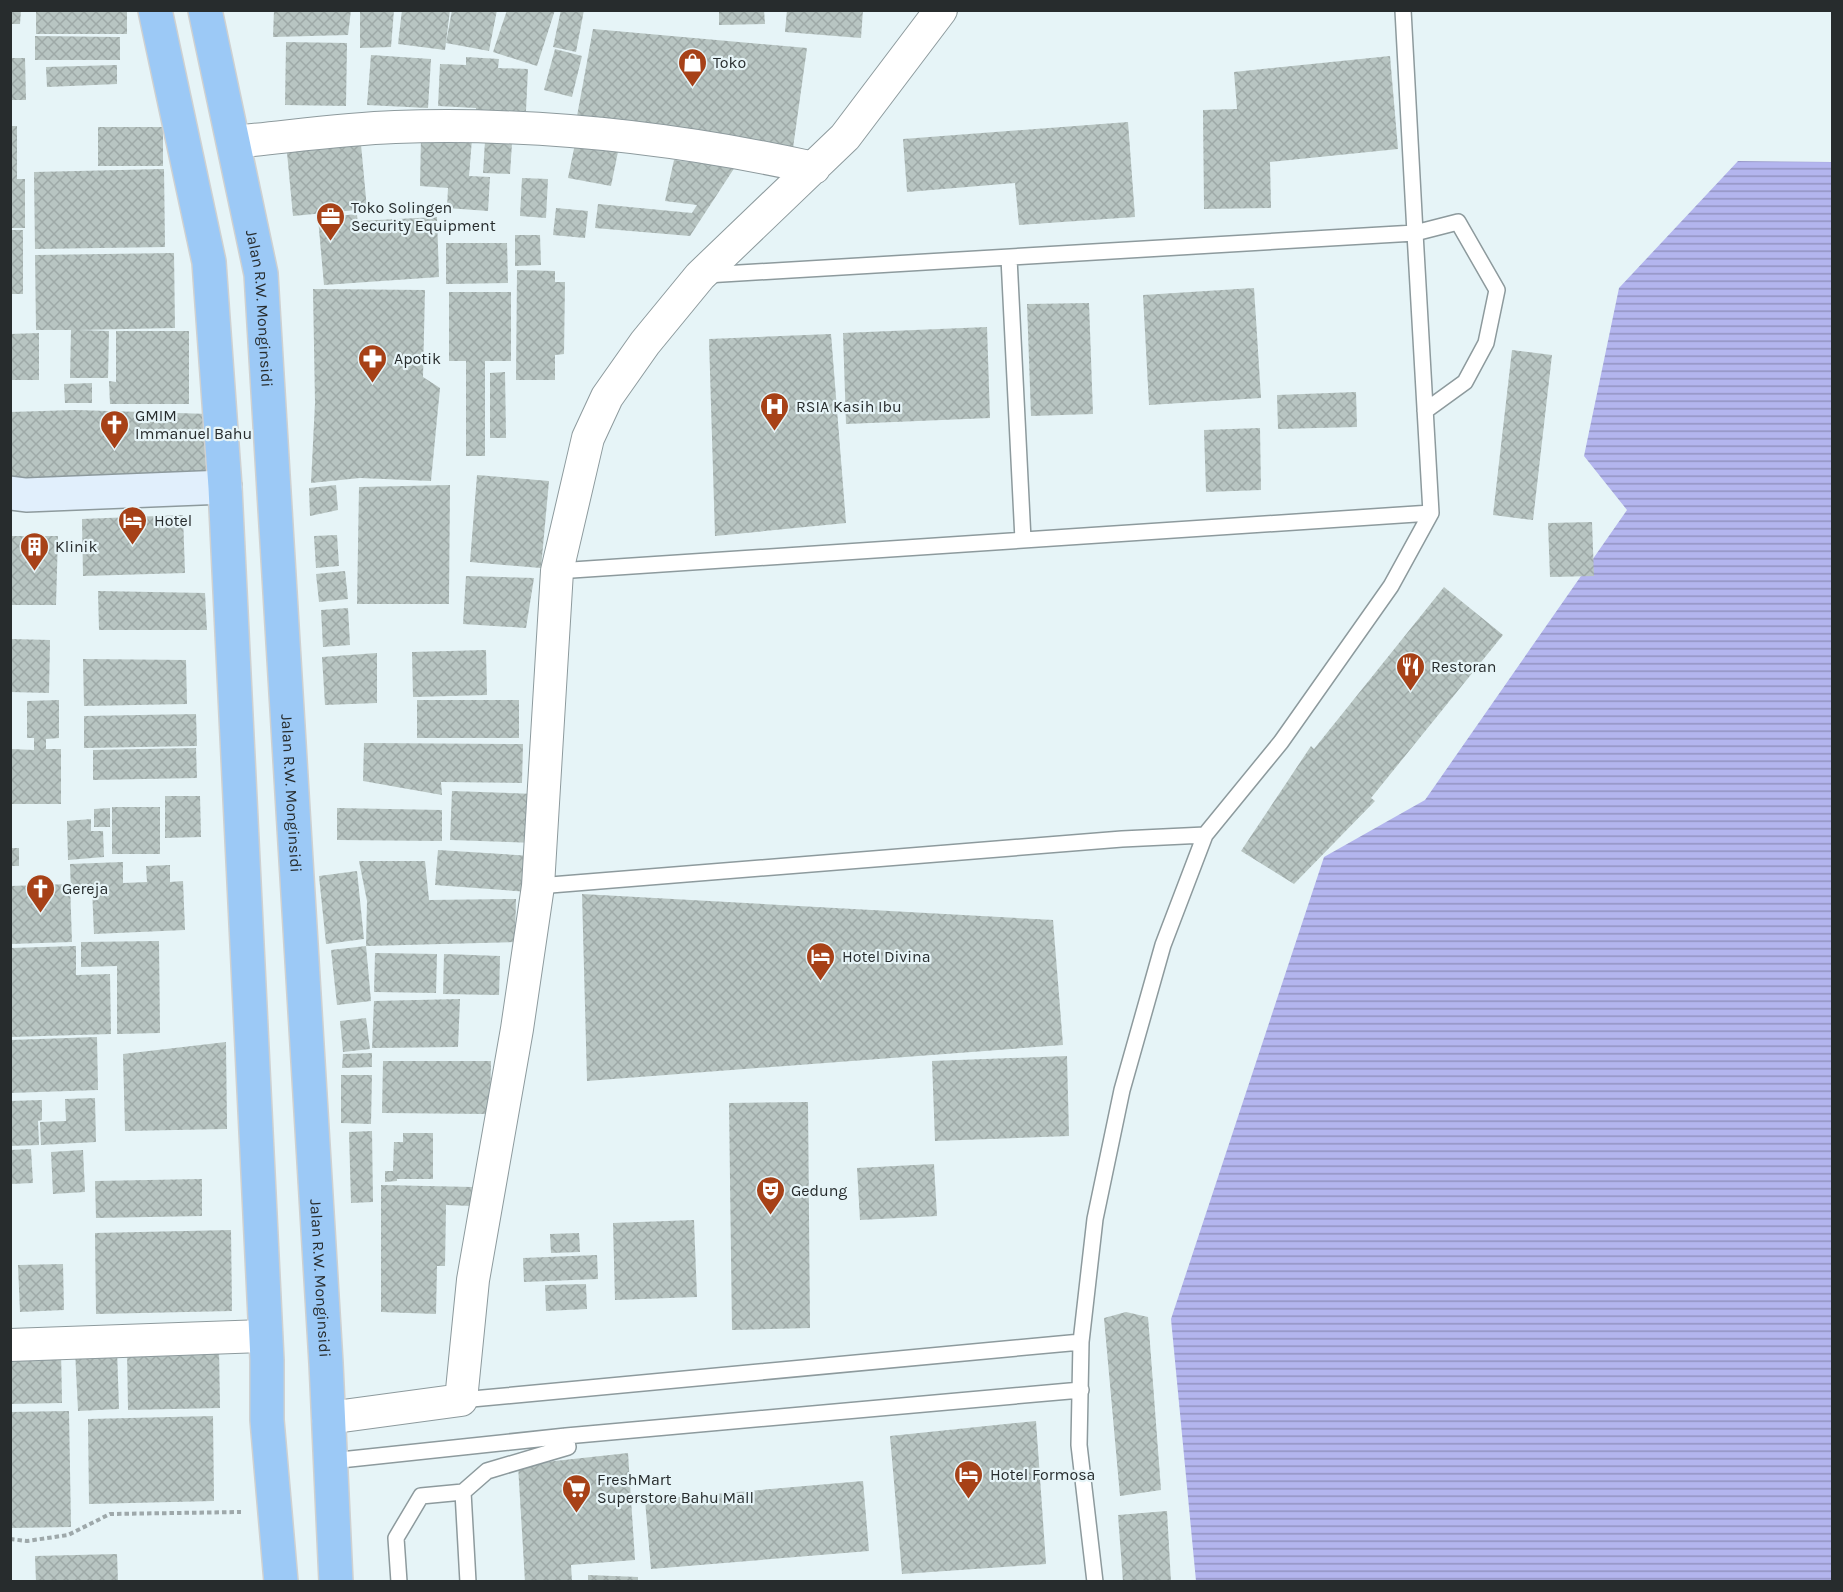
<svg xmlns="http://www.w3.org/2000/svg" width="1843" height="1592" viewBox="0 0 1843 1592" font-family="Karla,sans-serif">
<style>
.water{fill:url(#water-rules)}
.building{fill:url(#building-cross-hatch)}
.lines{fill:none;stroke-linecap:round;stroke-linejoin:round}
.lane-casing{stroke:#8d9a9d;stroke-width:18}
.street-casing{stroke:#8d9a9d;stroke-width:34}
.secondary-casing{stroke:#8d9a9d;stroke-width:36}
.highway-casing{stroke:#cfd1d1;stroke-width:36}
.path{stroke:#9ea8aa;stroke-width:4;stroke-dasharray:4.5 3;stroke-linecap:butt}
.lane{stroke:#fff;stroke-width:15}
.street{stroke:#fff;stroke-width:32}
.secondary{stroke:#e1effc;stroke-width:33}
.highway{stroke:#9cc9f6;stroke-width:33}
.labels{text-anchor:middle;stroke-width:4.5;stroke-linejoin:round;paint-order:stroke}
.poi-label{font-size:16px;fill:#272c2d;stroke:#e6f4f7;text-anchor:start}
.street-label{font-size:16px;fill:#272c2d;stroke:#e6f4f7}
</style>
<defs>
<pattern id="water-rules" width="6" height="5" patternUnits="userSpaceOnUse" patternTransform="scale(1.5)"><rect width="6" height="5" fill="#b3b5ee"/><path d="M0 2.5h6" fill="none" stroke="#9293c1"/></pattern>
<pattern id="building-cross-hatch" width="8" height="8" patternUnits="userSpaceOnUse" patternTransform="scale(1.5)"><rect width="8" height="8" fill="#b8c5c2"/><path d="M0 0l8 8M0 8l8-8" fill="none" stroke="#9ea9a7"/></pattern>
</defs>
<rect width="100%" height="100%" fill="#e6f4f7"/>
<path class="water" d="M1738,161L1832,162V1581H1196L1171,1319L1324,857L1425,800L1627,510L1584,456L1619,288Z"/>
<path class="building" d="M10,10H21L20,24H10Z
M274,10H351L348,35L273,37Z
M360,10H394L391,47L360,48Z
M402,10H450L445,50L398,44Z
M452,10H497L489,51L446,43Z
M507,10H555L537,66L493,52Z
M561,10H584L576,52L553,47Z
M719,10H764L765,24L719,25Z
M787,10H863L861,38L785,32Z
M36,11H127V34H36Z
M593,29L807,48L793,148L575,127Z
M35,36L120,37V60H35Z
M286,42L347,43L346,106L285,105Z
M555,49L582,56L572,97L544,90Z
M371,55L431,59L428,108L367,105Z
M1390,56L1398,149L1270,162L1271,208L1204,209L1203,110L1237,109L1234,72Z
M466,57L499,59L498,68L528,69L526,111H499L498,119L476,118V108L438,106L440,64L466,65Z
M10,58H25L26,100H10Z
M117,65V84L47,87L46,67Z
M1128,122L1135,217L1019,225L1015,183L907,192L903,139Z
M10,126H17V179H25V228H10Z
M98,127H163V166H98Z
M360,134L367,209L293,216L286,142Z
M577,134L620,142L611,186L568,178Z
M421,136L472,139L469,176L490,177L488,211L447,208L448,188L420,186Z
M485,141L512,143L510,174L483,173Z
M674,160L735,167L690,236L595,228L598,204L692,213L697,205L665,201Z
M164,169L165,247L35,249L34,172Z
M522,178L548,179L546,218L520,216Z
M556,208L588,211L585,238L553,235Z
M357,214L358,228V221L437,217L439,277L324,285L318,218Z
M10,230H23V294H10Z
M515,235H540L541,265L515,266Z
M446,243H507L508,283L446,284Z
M174,253L175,328L79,330L109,331L108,378H70L71,330H36L35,255Z
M517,270L555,271V282H565L564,354L555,355V380H516Z
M1254,288L1261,398L1149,405L1143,295Z
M313,289L425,290L423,377L440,388L431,481L360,478L311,483L315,403Z
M449,292H511V361H485V456H466V361H449Z
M1089,303L1093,414L1031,416L1027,304Z
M987,327L990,418L846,424L843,333Z
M116,331H189V404H110L109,381L116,382Z
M39,333V380H10V334Z
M831,334L846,523L715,536L709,339Z
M1512,350L1552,355L1533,520L1493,515Z
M505,372L506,438H490V373Z
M92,383V403H65L64,384Z
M1356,392L1357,427L1278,429L1277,395Z
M75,410L210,414L225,487L10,484V412Z
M1260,428L1261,490L1206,492L1204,430Z
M477,475L549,481L541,568L470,562Z
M336,485L338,510L310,516L309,488Z
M450,485L449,604H357L359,487Z
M183,515L185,573L83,576L82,519Z
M1592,522L1594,576L1550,577L1548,523Z
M337,535L339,566L316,568L314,536Z
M10,536H58L56,605H10Z
M345,571L348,599L319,602L316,574Z
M466,576L534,578L526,628L463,624Z
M1444,587L1503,635L1371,798L1375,801L1294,884L1241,851L1311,746L1314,749Z
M98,591L205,593L207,630H99Z
M348,608L350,645L323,647L321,610Z
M10,639L50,640L49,693L10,692Z
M486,650L487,695L413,697L412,652Z
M377,653V703L325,705L322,657Z
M83,659L186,660L187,704L84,706Z
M59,700V738L46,739V749H61V804H12L11,749L34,750V738H27V701Z
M417,700H519V738H417Z
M196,714L197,746L84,748V716Z
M364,743L523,744L522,783L441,782L442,795L363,781Z
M196,748L197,778L93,780V750Z
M452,791L537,794L535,843L450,840Z
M165,796H200L201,837L165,838Z
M112,807H160V854H112Z
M110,808V827H94V809Z
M337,808L442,810V841L337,840Z
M91,819V831H103L104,857L68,860L67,821Z
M10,848H19V866H10Z
M438,850L532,856L529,892L435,885Z
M359,861H425L429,900L516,899L515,942L366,946L367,901Z
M123,862V883L147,882L146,866L170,865V882L183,881L185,930L94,934L92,889L71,890L70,864Z
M357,871L364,939L326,944L319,876Z
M70,884L72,942L10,944V886Z
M582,894L1053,920L1063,1045L587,1081Z
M159,941L160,1033L117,1034V966L81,967V942Z
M76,946V975L110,974L111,1034L10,1037V948Z
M366,946L371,1001L337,1005L331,950Z
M375,953L437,954L436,993L374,992Z
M444,954L500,956L499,995L443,994Z
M460,999L458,1047L372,1048L374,1001Z
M366,1018L370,1049L343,1052L340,1021Z
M97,1037L98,1090L10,1093V1040Z
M226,1042L227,1129L125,1131L123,1054Z
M372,1053V1067L342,1068L343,1054Z
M1067,1056L1069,1136L935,1141L932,1061Z
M383,1061H491L490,1114L382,1113Z
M341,1075H372L371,1124L341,1123Z
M95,1098L96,1142L41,1145L40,1122L66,1121L65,1099Z
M42,1100V1120L38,1121L39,1145L10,1146V1101Z
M808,1102L810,1328L732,1330L729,1103Z
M372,1131L373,1202L351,1203L349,1132Z
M403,1133H433V1179H397V1181L385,1182V1171H393L394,1142H403Z
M31,1149L33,1183L10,1184V1150Z
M83,1150L85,1192L53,1194L51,1152Z
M934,1164L937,1216L860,1220L857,1168Z
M202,1179V1216L96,1218L95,1181Z
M381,1185L472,1187L471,1206L446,1205L445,1266H437L436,1314L381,1312Z
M694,1220L697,1297L615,1300L613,1223Z
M231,1230L232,1311L96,1314L95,1233Z
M579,1233L580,1252L551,1253L550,1234Z
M597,1255L598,1279L524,1282L523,1258Z
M63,1264L64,1310L20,1312L18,1265Z
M586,1284L587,1309L546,1311L545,1285Z
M1126,1312L1148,1317L1161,1490L1120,1496L1104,1318Z
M219,1347L220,1408L128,1410L127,1349Z
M117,1349L119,1409L78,1411L75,1351Z
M61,1350L62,1403L10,1404V1351Z
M69,1411L71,1527L10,1528V1412Z
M213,1416L214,1501L89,1504L88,1419Z
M1036,1421L1046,1564L902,1574L890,1436Z
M628,1453L635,1560L571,1565L572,1582H525L518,1465Z
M863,1481L869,1551L651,1569L645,1500Z
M1167,1511L1171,1582H1123L1118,1515Z
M117,1554L118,1582H36L35,1556Z
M588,1575L638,1577V1582H588Z"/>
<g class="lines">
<defs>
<path id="lane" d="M1403,10L1415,233L1458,222L1497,290L1486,343L1465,382L1425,411
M1009,258L1023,540
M706,275L1415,233L1431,513
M557,571L1431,513L1391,586L1281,742L1205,835L1163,945L1122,1090L1095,1219L1081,1342L1079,1445L1095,1582
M538,886L1122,839L1205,835
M461,1400L1081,1342
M331,1461L566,1436L1081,1390
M399,1582L396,1538L421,1496L463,1492
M468,1582L463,1492L487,1471L568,1447L566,1436"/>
<path id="street" d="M233,142C287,137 341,129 395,127C536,122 677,138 814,168
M10,1345L265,1336
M328,1418L461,1400L473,1280L517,1029L538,886L557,571L588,438L607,397L645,343L700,276L845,137L941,10"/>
<path id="secondary" d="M10,493L26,495L225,487"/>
<g id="highway">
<path d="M155,10L209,262L225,487L267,1360V1420L281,1582"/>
<path id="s1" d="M205,10L261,274L326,1363L336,1582"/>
</g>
</defs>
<use href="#lane" class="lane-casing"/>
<use href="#street" class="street-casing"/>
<use href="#secondary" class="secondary-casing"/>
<use href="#highway" class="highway-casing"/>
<path class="path" d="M10,1539L27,1541L68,1535L110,1514L241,1512"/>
<use href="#lane" class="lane"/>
<use href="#street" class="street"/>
<use href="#secondary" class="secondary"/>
<use href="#highway" class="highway"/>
</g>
<defs>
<symbol id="shop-pin" viewBox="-11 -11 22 30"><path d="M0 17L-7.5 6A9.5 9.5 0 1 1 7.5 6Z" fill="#a74117" stroke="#e6f4f7"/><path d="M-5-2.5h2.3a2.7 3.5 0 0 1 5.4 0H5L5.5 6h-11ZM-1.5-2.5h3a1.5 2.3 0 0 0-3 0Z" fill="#fff"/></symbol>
<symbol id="office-pin" viewBox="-11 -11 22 30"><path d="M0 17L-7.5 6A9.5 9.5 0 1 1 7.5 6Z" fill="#a74117" stroke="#e6f4f7"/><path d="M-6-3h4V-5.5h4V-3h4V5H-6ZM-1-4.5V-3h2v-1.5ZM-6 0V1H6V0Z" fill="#fff"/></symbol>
<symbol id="pharmacy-pin" viewBox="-11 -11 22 30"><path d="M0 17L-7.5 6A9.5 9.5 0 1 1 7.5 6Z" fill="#a74117" stroke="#e6f4f7"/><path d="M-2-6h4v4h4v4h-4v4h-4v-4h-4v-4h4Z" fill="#fff"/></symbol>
<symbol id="hospital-pin" viewBox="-11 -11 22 30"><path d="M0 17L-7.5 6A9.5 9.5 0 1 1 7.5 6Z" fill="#a74117" stroke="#e6f4f7"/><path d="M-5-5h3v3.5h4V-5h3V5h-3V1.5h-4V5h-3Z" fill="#fff"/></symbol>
<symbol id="church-pin" viewBox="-11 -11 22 30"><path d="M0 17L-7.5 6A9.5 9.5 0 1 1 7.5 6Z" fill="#a74117" stroke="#e6f4f7"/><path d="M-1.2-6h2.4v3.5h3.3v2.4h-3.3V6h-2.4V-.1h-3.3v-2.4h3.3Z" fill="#fff"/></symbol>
<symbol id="hotel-pin" viewBox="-11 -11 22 30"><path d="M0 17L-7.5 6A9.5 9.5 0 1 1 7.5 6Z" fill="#a74117" stroke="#e6f4f7"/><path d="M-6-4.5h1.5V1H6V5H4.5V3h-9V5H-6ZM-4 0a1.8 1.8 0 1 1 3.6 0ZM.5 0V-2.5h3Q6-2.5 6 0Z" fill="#fff"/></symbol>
<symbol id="building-pin" viewBox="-11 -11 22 30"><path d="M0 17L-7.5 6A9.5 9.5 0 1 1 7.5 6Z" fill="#a74117" stroke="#e6f4f7"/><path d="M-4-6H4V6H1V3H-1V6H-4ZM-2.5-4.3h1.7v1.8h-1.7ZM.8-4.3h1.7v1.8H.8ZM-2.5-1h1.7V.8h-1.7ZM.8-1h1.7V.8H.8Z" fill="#fff"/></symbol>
<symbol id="restaurant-pin" viewBox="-11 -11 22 30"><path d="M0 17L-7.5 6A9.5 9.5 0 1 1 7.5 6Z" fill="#a74117" stroke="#e6f4f7"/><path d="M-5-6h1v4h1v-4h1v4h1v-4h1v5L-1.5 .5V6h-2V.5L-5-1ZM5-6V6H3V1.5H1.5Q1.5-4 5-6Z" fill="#fff"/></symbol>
<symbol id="theatre-pin" viewBox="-11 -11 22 30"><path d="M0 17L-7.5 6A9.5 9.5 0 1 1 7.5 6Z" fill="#a74117" stroke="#e6f4f7"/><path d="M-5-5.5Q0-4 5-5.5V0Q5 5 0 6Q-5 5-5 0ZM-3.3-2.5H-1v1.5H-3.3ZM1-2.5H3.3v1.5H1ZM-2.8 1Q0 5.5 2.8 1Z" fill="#fff"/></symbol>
<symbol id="supermarket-pin" viewBox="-11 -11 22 30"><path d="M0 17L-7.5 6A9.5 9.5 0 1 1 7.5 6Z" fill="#a74117" stroke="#e6f4f7"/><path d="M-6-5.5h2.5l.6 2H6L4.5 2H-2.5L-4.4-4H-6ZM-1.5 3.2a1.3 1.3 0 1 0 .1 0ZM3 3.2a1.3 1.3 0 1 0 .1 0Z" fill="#fff"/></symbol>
</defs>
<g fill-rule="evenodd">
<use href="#shop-pin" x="676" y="46" width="33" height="45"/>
<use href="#office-pin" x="314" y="200" width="33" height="45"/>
<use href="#pharmacy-pin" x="356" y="342" width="33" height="45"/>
<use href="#hospital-pin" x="758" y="390" width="33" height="45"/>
<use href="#church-pin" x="98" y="408" width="33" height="45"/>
<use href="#hotel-pin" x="116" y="504" width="33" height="45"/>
<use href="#building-pin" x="18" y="530" width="33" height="45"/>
<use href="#restaurant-pin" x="1394" y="650" width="33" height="45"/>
<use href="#church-pin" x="24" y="872" width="33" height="45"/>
<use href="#hotel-pin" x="804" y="940" width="33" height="45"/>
<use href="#theatre-pin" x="754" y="1174" width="33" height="45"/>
<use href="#hotel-pin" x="952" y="1458" width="33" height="45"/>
<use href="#supermarket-pin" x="560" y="1472" width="33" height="45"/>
</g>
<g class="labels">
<g class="poi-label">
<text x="713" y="68">Toko</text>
<text x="351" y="213">Toko Solingen<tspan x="351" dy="18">Security Equipment</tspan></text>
<text x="394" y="364">Apotik</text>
<text x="796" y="412">RSIA Kasih Ibu</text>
<text x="135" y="421">GMIM<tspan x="135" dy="18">Immanuel Bahu</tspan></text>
<text x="154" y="526">Hotel</text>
<text x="55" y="552">Klinik</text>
<text x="1431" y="672">Restoran</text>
<text x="62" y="894">Gereja</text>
<text x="842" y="962">Hotel Divina</text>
<text x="791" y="1196">Gedung</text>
<text x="990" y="1480">Hotel Formosa</text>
<text x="597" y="1485">FreshMart<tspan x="597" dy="18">Superstore Bahu Mall</tspan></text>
</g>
<g class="street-label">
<text dy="6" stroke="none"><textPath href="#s1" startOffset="304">Jalan R.W. Monginsidi</textPath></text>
<text dy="6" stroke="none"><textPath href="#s1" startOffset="790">Jalan R.W. Monginsidi</textPath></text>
<text dy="6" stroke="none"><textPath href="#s1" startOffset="1276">Jalan R.W. Monginsidi</textPath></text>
</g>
</g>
<rect width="1843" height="1592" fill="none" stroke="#272c2d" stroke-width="24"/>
</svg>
